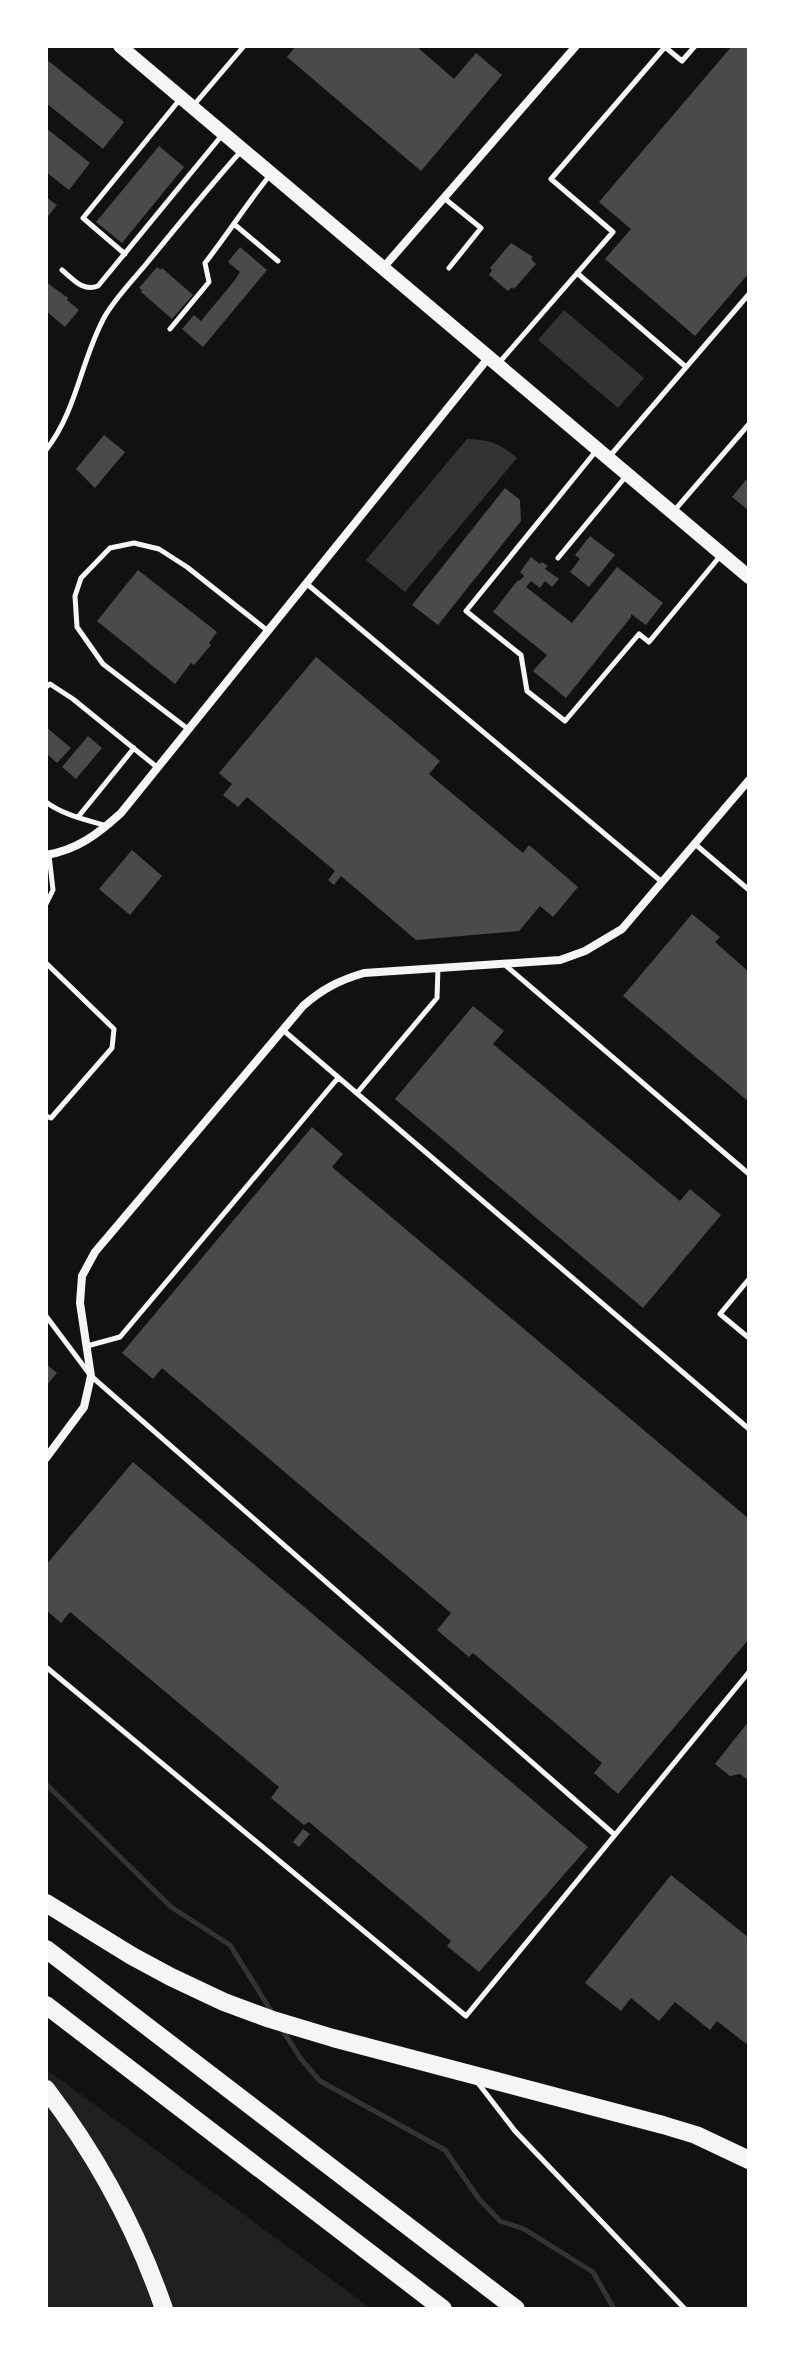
<svg xmlns="http://www.w3.org/2000/svg" width="795" height="2355" viewBox="0 0 795 2355" font-family="Spectral,serif">
<style>
.green{fill:#202020}
.water{fill:#333}
.lines{fill:none;stroke-linecap:round;stroke-linejoin:round}
.stream{stroke:#333;stroke-width:5}
.building{fill:#4a4a4a}
.service{stroke:#f5f5f5;stroke-width:5}
.minor{stroke:#f5f5f5;stroke-width:8}
.secondary{stroke:#f5f5f5;stroke-width:14}
.motorway{stroke:#f5f5f5;stroke-width:18}
</style>
<rect width="100%" height="100%" fill="#111"/>
<path class="green" d="M46,2069L372,2309H46Z"/>
<path class="water" d="M564,310L644,378L618,408L538,340Z
M467,439C491,440 499,443 517,458L405,592L366,560Z"/>
<g class="lines">
<path class="stream" d="M46,1784L171,1907L230,1945L273,2014
M282,2029L301,2059L320,2081L445,2150L479,2199L500,2221L524,2229L593,2272L614,2309"/>
</g>
<path class="building" d="M296,46H416L454,79L476,53L502,75L421,171L287,57Z
M732,46H749V273L695,336L605,259L631,229L599,202Z
M46,59L124,122L103,149L46,103Z
M46,128L90,163L69,190L46,172Z
M159,146L184,167L122,243L96,222Z
M46,197L57,205L46,219Z
M511,243L533,257L531,259L536,264L514,289L512,287L508,291L489,275L492,270L490,268Z
M240,247L267,270L203,347L182,329L194,315L201,321L235,280L240,272L228,262Z
M157,267L161,270L162,268L193,295L172,319L141,292L142,290L139,288Z
M46,282L68,298L67,300L79,310L65,327L46,311Z
M104,435L125,452L95,488L76,469Z
M749,476V511L732,497Z
M505,488L520,500L521,521L438,625L412,605Z
M590,536L615,555L589,587L570,572L580,559L575,555Z
M531,557L540,564L542,562L548,566L545,569L559,579L552,587L545,581L540,588L531,581L526,587L572,623L617,567L663,603L646,625L631,614V617L566,698L533,671L547,655L493,612L518,580L519,581L524,576L520,572Z
M138,570L217,632L209,643L211,645L194,665L191,663L175,684L97,621Z
M316,657L440,761L429,774L523,853L529,845L578,887L553,917L540,906L519,931L416,940L341,876L334,885L328,880L335,871L247,797L238,807L223,795L232,784L219,773Z
M46,727L71,748L57,763L46,753Z
M88,736L102,748L76,779L62,767Z
M132,850L162,876L130,915L99,889Z
M692,914L720,937L715,942L749,972V1102L623,996Z
M473,1006L504,1031L493,1044L680,1201L690,1189L721,1215L643,1308L395,1099Z
M312,1127L343,1154L332,1167L749,1519V1639L618,1794L594,1773L602,1763L473,1653L469,1657L437,1630L451,1613L162,1368L153,1379L122,1353Z
M46,1364L57,1373L46,1386Z
M133,1462L588,1847L479,1972L447,1946L451,1941L309,1822L304,1825L271,1798L279,1787L70,1612L61,1623L46,1610V1565Z
M749,1721V1781L740,1774L730,1776L715,1764Z
M303,1829L310,1834L299,1847L293,1842Z
M671,1875L749,1938V2046L717,2021L710,2030L675,2002L659,2021L631,1998L621,2011L585,1983Z"/>
<g class="lines">
<path class="service" d="M193,106L244,46
M444,198L481,228L449,268
M234,224L278,261
M125,254L83,218L181,98
M62,270C74,280 83,292 98,286L223,134
M577,273L686,367
M170,329L209,282L205,263C228,234 247,203 271,174
M498,364L613,232L551,179L665,47L682,61L695,46
M46,450C77,411 81,359 105,316C116,297 133,280 147,263C178,225 209,187 242,150
M596,451L466,611L521,655L527,691L565,721L639,634L649,642L721,555
M609,457L749,294
M674,511L749,424
M558,558L627,475
M307,584L662,882
M46,687L50,684L73,699L158,768
M188,729L103,664L77,627L75,596L81,578L110,548L134,543L159,549L187,567L268,631
M46,802C63,815 87,820 107,826
M78,817L134,748
M695,844L749,890
M46,904L53,890L49,855
M46,963L114,1029L112,1048L51,1118L46,1116
M504,964L749,1174
M283,1030L749,1429
M357,1093L437,998L438,968
M749,1279L720,1314L749,1338
M46,1316L91,1376L615,1835
M87,1346L120,1337L338,1078
M46,1667L466,2016L749,1672
M478,2083L515,2131L685,2309"/>
<path class="minor" d="M383,268L576,46
M46,855C77,850 98,834 121,813L489,357
M46,1458L84,1407L91,1376L80,1303L82,1276L95,1252L303,1006C322,989 340,980 364,973L560,960L585,951L622,929L749,780"/>
<path class="secondary" d="M120,46L749,577"/>
<path class="motorway" d="M46,1903L132,1956L171,1977L224,2002L270,2019L333,2038L663,2125L696,2135L749,2160
M46,1949L516,2309
M46,2005L443,2309
M46,2089C97,2156 137,2230 164,2309"/>
</g>
<rect width="795" height="2355" fill="none" stroke="#ffffff" stroke-width="96"/>
</svg>
